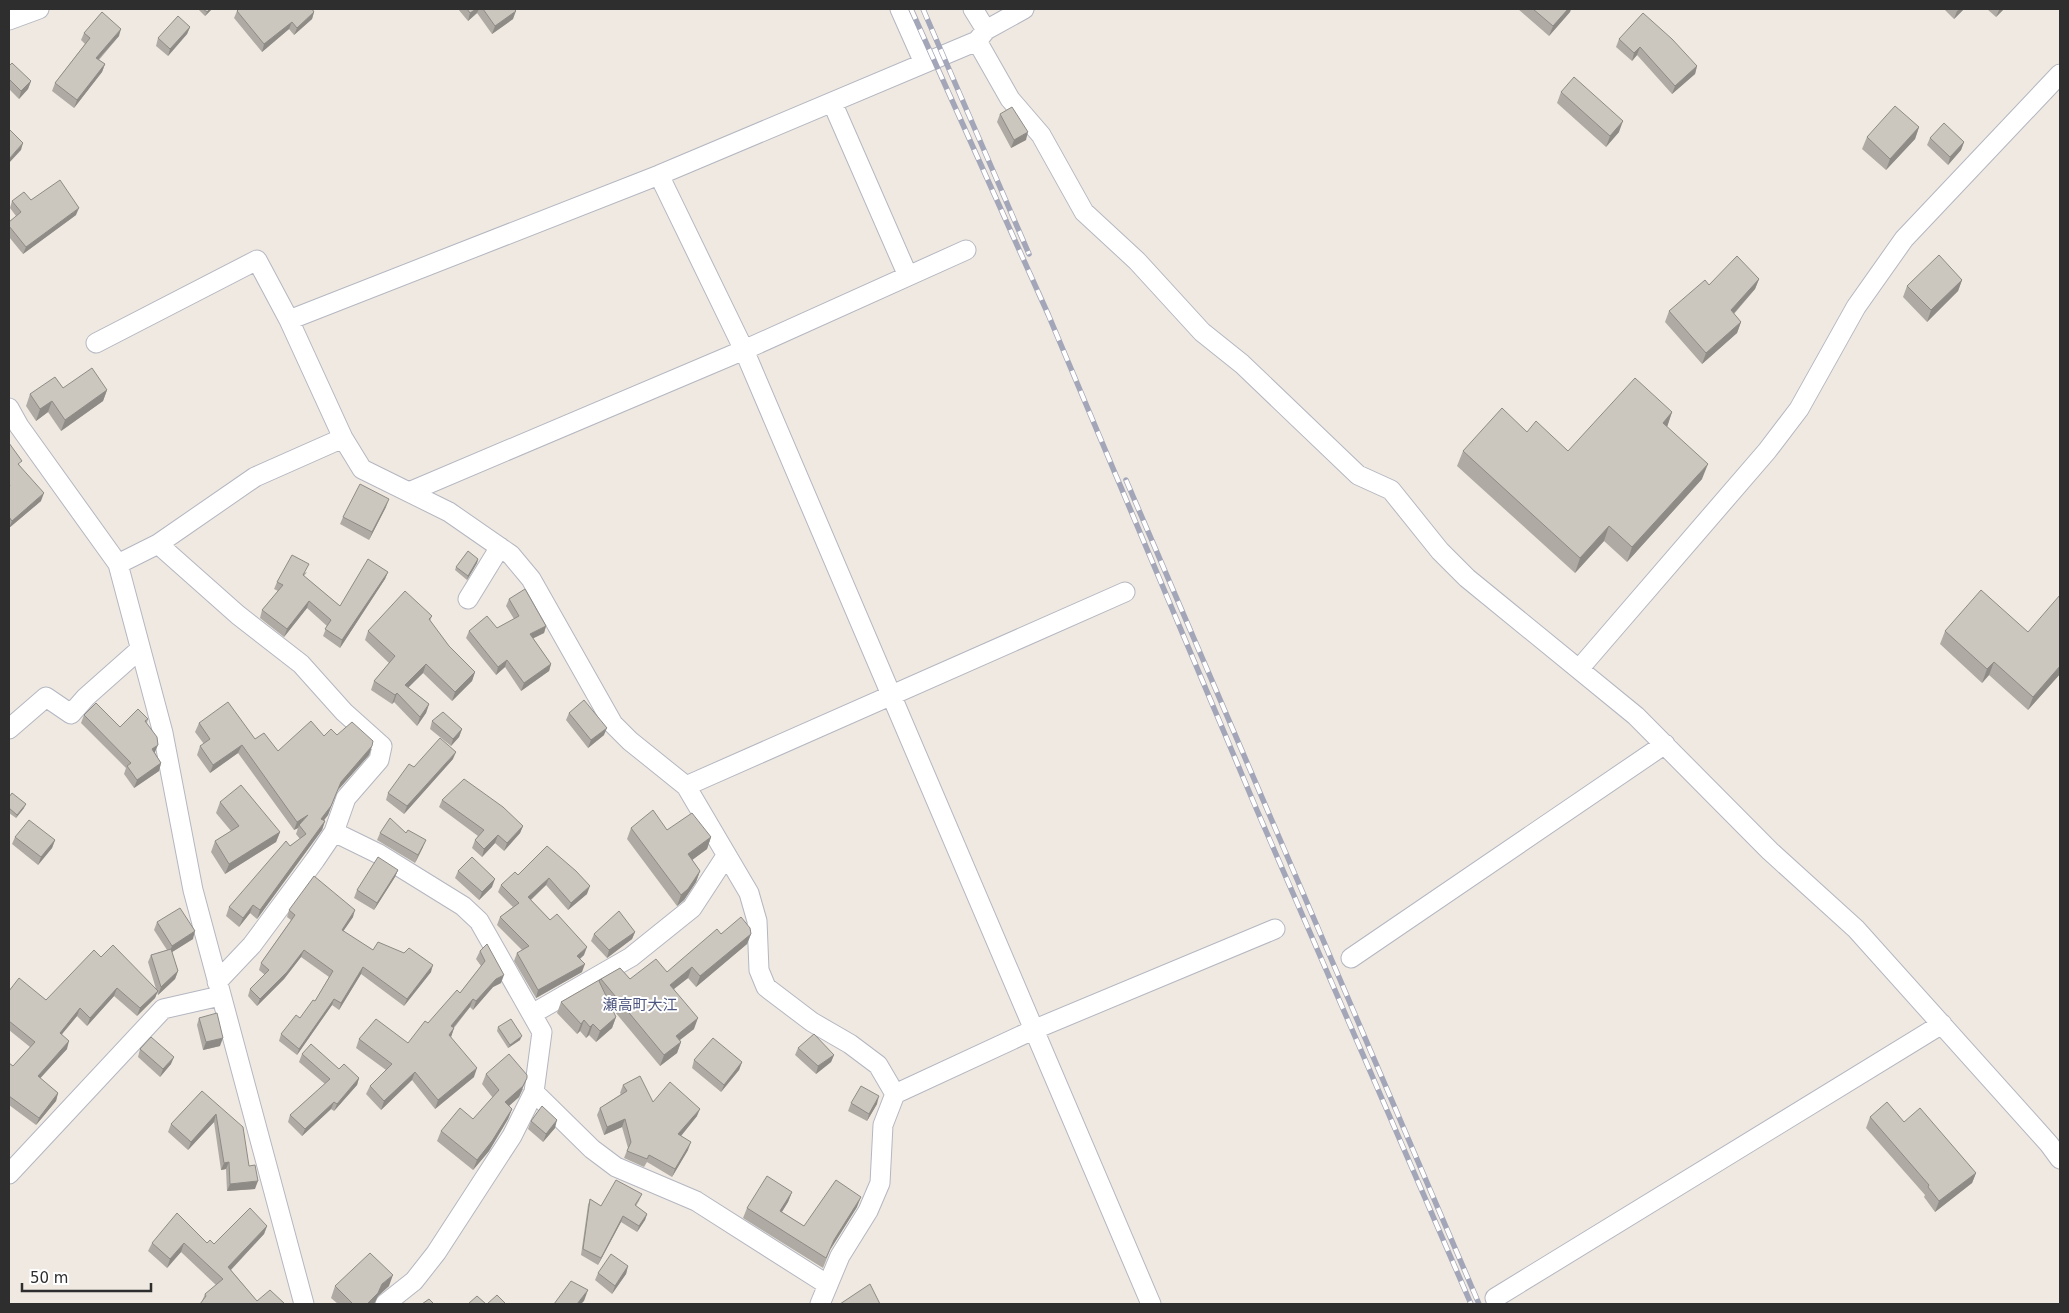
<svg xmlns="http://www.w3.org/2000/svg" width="2069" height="1313" viewBox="0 0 2069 1313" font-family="'DejaVu Sans','Noto Sans JP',sans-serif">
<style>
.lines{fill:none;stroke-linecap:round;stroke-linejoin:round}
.minor-casing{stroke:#b4b7c1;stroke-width:21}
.minor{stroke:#fff;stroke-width:19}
.rail-casing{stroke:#a3a6b8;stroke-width:5.5}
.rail{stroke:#fff;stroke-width:4;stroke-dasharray:11;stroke-linecap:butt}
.wall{fill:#afaba4}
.shaded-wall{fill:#8e8b86}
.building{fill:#cbc7bf;stroke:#8e8b86}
.labels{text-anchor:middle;stroke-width:4;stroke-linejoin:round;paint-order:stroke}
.quarter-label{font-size:15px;fill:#4d5680;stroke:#fff}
</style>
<rect width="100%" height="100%" fill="#efe9e1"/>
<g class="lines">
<defs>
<path id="minor" d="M900,9L924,63
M973,9L986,30
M9,20L39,9
M977,41L1010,99L1041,135L1084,212L1137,261L1202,332L1242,364L1358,475L1391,490L1440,551L1467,578L1636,716L1770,851L1856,929L2049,1144L2060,1159
M832,102L908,276
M659,175L744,350L1151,1304
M289,320L659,175L977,41L986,30L1024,9
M96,343L257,260L289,320L343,438L362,469L449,512L511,555L531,579L613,724L630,741L686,786L749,893L757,921L759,970L766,987L812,1022L850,1044L878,1065L895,1094
M9,408L19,426L118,564L163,733L193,890L304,1304
M409,492L744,350L966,250
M158,544L238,615L301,664L344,712L382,746L379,760L346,798L334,832L315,860L252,945L217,982
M118,564L158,544L255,477L343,438
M468,599L500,547
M1579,669L1767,451L1799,409L1856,307L1904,239L2060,74
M9,729L46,697L71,714L86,697L139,650
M686,786L1125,592
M334,832L379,854L463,906L479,921L542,1032L534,1092L512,1136L436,1253L414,1281L385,1304
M1351,958L1665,744
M532,1014L631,957L692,908L726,856
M534,1092L592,1149L616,1167L696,1201L828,1285
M9,1174L163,1009L220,996
M1495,1298L1942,1024
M820,1304L840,1256L868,1211L880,1183L883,1125L895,1094L1033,1030L1275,929"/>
</defs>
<use href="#minor" class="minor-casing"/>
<use href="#minor" class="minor"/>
<defs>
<path id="rail" d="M911,9L1048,314L1256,808L1471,1304
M923,9L1029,254
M1126,480L1479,1304"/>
</defs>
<use href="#rail" class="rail-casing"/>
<use href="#rail" class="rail"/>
</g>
<path class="wall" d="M198,9H212L205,16Z
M458,9H514L513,19L492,34L477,13L468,21Z
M1518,9H1571L1570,12L1549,36Z
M1944,9H1964L1954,19Z
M1987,9H2004L1996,17Z
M313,10L314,12L312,19L294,35L289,29L262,52L234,18L237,11Z
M190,27L187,34L168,56L156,46L158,38Z
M84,33L119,36L99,60L105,64L102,72L74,108L52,91L55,83L85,44L81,40Z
M1619,39L1697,66L1695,74L1672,94L1637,55L1632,61L1616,47Z
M9,66L31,81L28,89L19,99L9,89Z
M1561,92L1619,132L1606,147L1557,103Z
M1000,114L1026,140L1011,148L997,122Z
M1919,127L1915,139L1886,170L1862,149L1867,137Z
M1930,138L1964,142L1961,150L1948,165L1927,145Z
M31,200L76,215L23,254L9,237V222L16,216L10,208L12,201Z
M1759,279L1755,289L1734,314L1741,322L1737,333L1702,364L1665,322L1669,311L1709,285Z
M1962,280L1958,291L1927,322L1903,297L1907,286Z
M63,388L107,390L103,401L61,431L48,412L36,421L26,406L30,394Z
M1672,412L1667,427L1702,479L1627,562L1604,541L1575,573L1457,466L1463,451L1527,432L1568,451Z
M9,443L20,466L41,501L9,528Z
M386,507L369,540L340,524L343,517Z
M478,559L477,563L467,580L455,570L456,567Z
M307,572L304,576L340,606L388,572L385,579L340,648L323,636L327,626L307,608L284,637L260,618L262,610L278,591L274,589L277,582Z
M509,599L546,626L544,633L533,638L551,664L549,671L521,691L505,667L496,675L466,638L469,631L497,628L514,619L506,606Z
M432,616L430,621L449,646L475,672L472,681L452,701L423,673L408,687L429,704L426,713L417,726L394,702L392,704L371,690L374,681L389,663L365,640L368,631Z
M1945,631L2028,632L2060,674L2028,710L1989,675L1982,683L1940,644Z
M569,713L604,735L588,748L566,720Z
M84,715L120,727L148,719L147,723L155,752V753L161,763L159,771L134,788L124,774L126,768L81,723Z
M432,721L462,729L459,737L451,746L430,729Z
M199,723L255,739L278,751L324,736L337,735L372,746L369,755L337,791L328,815L324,820L325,821L322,830L257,919L250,913L239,927L226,916L229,907L290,846L300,839L296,834L298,828L294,830L238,753L210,773L197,755L200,746L204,744L195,732Z
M453,759L404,814L386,800L388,793Z
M9,797L24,808L16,818L9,813Z
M442,800L523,826L520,833L504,851L495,843L482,857L472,848L475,840L478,836L439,807Z
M220,802L280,832L276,842L225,874L211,852L215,841L231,831L216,813Z
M631,828L667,830L711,837L707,849L692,860L700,871L696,882L684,900L677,906L627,839Z
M380,833H406L423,847L415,863L377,840Z
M15,837L55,840L52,848L38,865L12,844Z
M547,846L587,894L568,910L546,885L531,900L584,955L580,959L582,972L536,998L514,961L517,953L522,950L497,925L500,917L513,907L498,892L501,885L518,875Z
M398,870L395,877L374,910L354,898L357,890Z
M458,871L492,887L479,900L455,878Z
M289,910L353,917L343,931L373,950L431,972L404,1006L361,974L339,1010L332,1005L297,1055L279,1041L281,1034L300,1018L315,1001L329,977L301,957L284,979L257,1006L248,996L250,989L265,975L259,970L261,963L291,920L287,917Z
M157,922L193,939L172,952L178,971L175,979L158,995L157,992L155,998L137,1016L114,996L87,1026L77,1016L62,1034L67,1049L40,1078L58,1093L56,1101L36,1125L9,1105V1063L13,1066L30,1047L9,1030V991L46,1000L101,957L156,989L148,962L151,955L167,950L154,930Z
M635,932L632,939L607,958L591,941L594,934Z
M721,934H751L747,944L696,987L688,978L674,989L694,1029L680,1040L681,1042L677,1053L660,1066L610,1006L616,1017L612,1028L596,1042L589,1035L586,1038L580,1031L577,1034L557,1013L561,1002L620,968L630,979L667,972Z
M480,951L501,983L493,987L473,1010L470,1007L454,1028L451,1037L474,1077L435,1109L412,1080L381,1110L366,1094L370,1086L386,1070L356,1048L359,1039L408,1043L428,1023L460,993L481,966L476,959Z
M199,1018L220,1046L203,1050L197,1025Z
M498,1027L520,1040L508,1048L497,1031Z
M798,1048L834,1055L831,1062L816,1074L795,1055Z
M140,1049L171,1064L160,1077L138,1057Z
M302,1054L339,1069L359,1078L357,1085L334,1111L331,1109L302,1136L288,1122L290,1115L325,1084L299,1062Z
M694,1060L742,1062L739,1070L721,1092L692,1068Z
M486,1074L523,1089L519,1097L509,1106L512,1109L508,1119L489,1151L473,1170L437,1141L441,1131L473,1119L493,1098L482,1084Z
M623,1085L653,1102L697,1116L681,1136L688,1150L672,1177L647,1162L644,1167L624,1158L628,1148L622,1127L604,1135L597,1115L600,1108L621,1094L620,1093Z
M202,1091L249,1166L255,1189L227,1191L226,1169L221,1170L214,1122L188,1150L168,1132L171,1124Z
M851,1103L877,1104L867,1121L848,1111Z
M1870,1117L1904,1122L1976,1173L1972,1183L1935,1212L1924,1197L1925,1195L1866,1128Z
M531,1121L555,1128L543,1142L528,1129Z
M792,1192L788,1202L782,1212L804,1226L857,1207L830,1250L823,1268L743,1218L747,1208Z
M642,1194L639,1201L636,1206L647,1214L645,1220L637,1232L621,1222L598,1265L581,1255L588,1205L590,1199L601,1206Z
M267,1226L264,1234L231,1270L257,1301L285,1304L202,1301L205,1294L216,1285L181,1252L167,1268L148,1251L152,1243H207L214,1244Z
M628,1266L626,1274L612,1294L595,1280L598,1273Z
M335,1286H389L378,1296L374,1304H338L331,1298Z"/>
<path class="shaded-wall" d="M210,9H212L205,16L207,12Z
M476,9H479L477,13L468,21L470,13Z
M1568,9H1571L1570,12L1549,36L1553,26Z
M1960,9H1964L1954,19L1957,11Z
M2000,9H2004L1996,17L1999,10Z
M516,11L513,19L492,34L495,26Z
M314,12L312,19L294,35L297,28Z
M292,22L289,29L262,52L264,44Z
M190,27L187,34L168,56L170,49Z
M121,29L119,36L93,65L96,58Z
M1640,47L1637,55L1632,61L1634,53Z
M105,64L102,72L74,108L77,100Z
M1697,66L1695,74L1672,94L1675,86Z
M31,81L28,89L19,99L21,91Z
M1623,121L1619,132L1606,147L1610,136Z
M1919,127L1915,139L1886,170L1890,159Z
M1028,132L1026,140L1011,148L1014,140Z
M1964,142L1961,150L1948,165L1950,157Z
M23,143L21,150L9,163V159Z
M79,208L76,215L23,254L26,247Z
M1759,279L1755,289L1727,321L1731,310Z
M1962,280L1958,291L1927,322L1931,310Z
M1741,322L1737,333L1702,364L1706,353Z
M107,390L103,401L61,431L65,420Z
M52,401L48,412L36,421L40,409Z
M1672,412L1667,427L1663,423Z
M1708,464L1702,479L1627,562L1632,547Z
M44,493L41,501L9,528L12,521Z
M389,499L386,507L369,540L372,532Z
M1609,526L1604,541L1575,573L1580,558Z
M478,559L477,563L467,580L468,576Z
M388,572L385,579L340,648L342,640Z
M309,601L307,608L284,637L287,629Z
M546,626L544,633L528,641L530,634Z
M507,660L505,667L496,675L498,667Z
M1994,662L1989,675L1982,683L1987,669Z
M426,664L423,673L402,694L405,685Z
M551,664L549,671L521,691L524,683Z
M2060,666V674L2028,710L2033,697Z
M475,672L472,681L452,701L455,692Z
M397,693L394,702L392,704L395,695Z
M429,704L426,713L417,726L420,717Z
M607,728L604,735L588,748L591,740Z
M462,729L459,737L451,746L453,739Z
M158,745L155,752L149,756L152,749Z
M242,745L238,753L210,773L213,765Z
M372,746L369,755L337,791L328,815L318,828L321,819L341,782Z
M456,752L453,759L404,814L407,806Z
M161,763L159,771L134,788L137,780Z
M26,804L24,808L16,818L17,815Z
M308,815L299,825L298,828L294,830L297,822Z
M325,821L322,830L257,919L260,910Z
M523,826L520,833L504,851L507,843Z
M280,832L276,842L225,874L229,864Z
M498,835L495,843L482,857L484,849Z
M711,837L707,849L684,866L688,854Z
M55,840L52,848L38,865L41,857Z
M426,840L423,847L415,863L418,855Z
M398,870L395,877L374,910L377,903Z
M700,871L696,882L684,900L677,906L681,895Z
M549,878L546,885L525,905L528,897Z
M495,879L492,887L479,900L482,892Z
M590,886L587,894L568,910L571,903Z
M253,905L250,913L239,927L243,918Z
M355,910L353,917L340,936L342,930Z
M195,931L193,939L169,954L172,946Z
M635,932L632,939L607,958L609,950Z
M751,934L747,944L696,987L700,976Z
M587,947L584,955L574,964L577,956Z
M304,950L301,957L284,979L257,1006L260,999Z
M585,964L582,972L536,998L538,990Z
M433,965L431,972L404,1006L407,999Z
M363,967L361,974L339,1010L341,1003Z
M692,967L688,978L666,995L670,985Z
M178,971L175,979L158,995L161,987Z
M504,975L501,983L493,987L473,1010L476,1001L496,979Z
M117,988L114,996L87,1026L90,1018Z
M158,991L155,998L137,1016L140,1008Z
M334,999L332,1005L297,1055L299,1049Z
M473,999L470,1007L448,1034L451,1026Z
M80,1008L77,1016L57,1040L60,1033Z
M616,1017L612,1028L596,1042L600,1031Z
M698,1018L694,1029L672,1046L676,1036Z
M584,1020L580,1031L577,1034L581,1024Z
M593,1024L589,1035L586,1038L590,1027Z
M454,1028L451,1037L449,1035Z
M522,1036L520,1040L508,1048L510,1045Z
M223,1038L220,1046L203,1050L206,1042Z
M69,1041L67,1049L35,1084L38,1076Z
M681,1042L677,1053L660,1066L664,1055Z
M834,1055L831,1062L816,1074L818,1066Z
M174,1057L171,1064L160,1077L163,1069Z
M742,1062L739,1070L721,1092L724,1085Z
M477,1068L474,1077L435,1109L438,1100Z
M415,1072L412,1080L381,1110L384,1101Z
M359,1078L357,1085L334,1111L337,1104Z
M527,1078L519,1097L501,1113L505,1102Z
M58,1093L56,1101L36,1125L39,1118Z
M879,1096L877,1104L867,1121L869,1114Z
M334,1102L331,1109L302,1136L305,1129Z
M512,1109L508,1119L489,1151L473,1170L477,1160Z
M700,1109L697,1116L676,1142L678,1134Z
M216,1114L214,1122L188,1150L191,1142Z
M625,1119L622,1127L604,1135L607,1127Z
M557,1120L555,1128L543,1142L546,1134Z
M691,1142L688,1150L672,1177L675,1169Z
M229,1162L226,1169L221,1170L224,1163Z
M1976,1173L1972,1183L1935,1212L1939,1201Z
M258,1181L255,1189L227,1191L230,1184Z
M792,1192L788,1202L776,1221L780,1211Z
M861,1197L857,1207L830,1250L823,1268L834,1240Z
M647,1214L645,1220L637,1232L639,1226Z
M623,1216L621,1222L598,1265L601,1258Z
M267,1226L264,1234L225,1276L228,1267Z
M184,1243L181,1252L167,1268L170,1259Z
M628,1266L626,1274L612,1294L615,1286Z
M393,1275L389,1286L378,1296L374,1304H367L382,1284Z
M588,1290L584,1301L581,1304H577Z"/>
<path class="building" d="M203,9H210L207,12Z
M239,9H312L314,12L297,28L292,22L264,44L237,11Z
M467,9H476L470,13Z
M483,9H514L516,11L495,26Z
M1533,9H1568L1553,26Z
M102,12L121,29L96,58L105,64L77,100L55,83L90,38L84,33Z
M1643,13L1672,39L1697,66L1675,86L1640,47L1634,53L1619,39Z
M178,16L190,27L170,49L158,38Z
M12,63L31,81L21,91L9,79V66Z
M1574,77L1623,121L1610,136L1561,92Z
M1895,106L1919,127L1890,159L1867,137Z
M1012,107L1028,132L1014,140L1000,114Z
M1944,123L1964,142L1950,157L1930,138Z
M9,129L23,143L9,159Z
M60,180L79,208L26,247L9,226V222L21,212L12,201L24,192L31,200Z
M1939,255L1962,280L1931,310L1907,286Z
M1737,256L1759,279L1731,310L1741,322L1706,353L1669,311L1705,280L1709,285Z
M92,368L107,390L65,420L52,401L40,409L30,394L55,377L63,388Z
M1635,378L1672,412L1663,423L1708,464L1632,547L1609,526L1580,558L1463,451L1502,408L1527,432L1536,421L1568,451Z
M9,443L22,461L18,464L44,493L12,521L9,517V487L10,486L9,484Z
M360,484L389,499L372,532L343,517Z
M468,551L478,559L468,576L456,567Z
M292,555L309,564L303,575L340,606L368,559L388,572L342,640L325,629L331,620L309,601L287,629L262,610L283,585L277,582Z
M525,589L546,626L530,634L551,664L524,683L507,660L498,667L469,631L487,616L497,628L519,616L509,599Z
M1981,590L2028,632L2060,595V666L2033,697L1994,662L1987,669L1945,631Z
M405,591L432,616L429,619L449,646L475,672L455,692L426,664L405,685L429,704L420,717L397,693L395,695L374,681L395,656L368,631Z
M584,700L607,728L591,740L569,713Z
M228,702L255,739L264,733L278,751L311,721L324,736L331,729L337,735L352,722L373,741L372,746L341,782L331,806L321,819L325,821L260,910L253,905L243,918L229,907L286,841L290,846L306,834L299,825L308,815L297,822L242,745L213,765L200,746L210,739L199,723Z
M96,703L120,727L138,709L148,719L145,721L157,737L158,745L152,749L161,763L137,780L127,766L131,763L84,715Z
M443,712L462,729L453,739L432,721Z
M440,738L456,752L407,806L388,793L409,764L414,767Z
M464,779L503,807L523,826L507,843L498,835L484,849L475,840L484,830L442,800Z
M241,785L280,832L229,864L215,841L239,826L220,802Z
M12,793L26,804L17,815L9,808V797Z
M653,810L667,830L692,813L711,837L688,854L700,871L688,889L681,895L631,828Z
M390,818L406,833L408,830L426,840L418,855L380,833Z
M29,820L55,840L41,857L15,837Z
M547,846L576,871L590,886L571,903L549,878L528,897L550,920L557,914L587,947L577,956L585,964L538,990L517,953L529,946L500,917L519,903L501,885L515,872L518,875Z
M378,857L398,870L377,903L357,890Z
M472,857L495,879L482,892L458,871Z
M314,876L355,910L342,930L373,950L378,942L404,953L409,948L433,965L407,999L363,967L341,1003L334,999L299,1049L281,1034L296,1015L300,1018L313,1000L315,1001L333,971L304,950L287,972L260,999L250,989L269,970L261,963L295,915L289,910Z
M180,908L195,931L172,946L157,922Z
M619,911L635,932L609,950L594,934Z
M741,917L750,928L751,934L700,976L692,967L670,985L698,1018L676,1036L681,1042L664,1055L601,979L599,981L616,1017L600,1031L593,1024L590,1027L584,1020L581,1024L561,1002L620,968L630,979L656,959L667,972L717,929L721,934Z
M487,944L504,975L496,979L476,1001L473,999L451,1026L454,1028L449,1035L477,1068L438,1100L415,1072L384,1101L370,1086L392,1064L359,1039L376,1019L408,1043L425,1021L428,1023L457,990L460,993L485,961L480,951Z
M113,945L158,991L140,1008L117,988L90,1018L80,1008L60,1033L69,1041L38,1076L58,1093L39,1118L9,1096V1063L13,1066L35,1042L9,1021V991L19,978L46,1000L94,950L101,957Z
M171,949L178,971L161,987L151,955Z
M217,1013L223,1038L206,1042L199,1018Z
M511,1019L522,1036L510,1045L498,1027Z
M814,1034L834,1055L818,1066L798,1048Z
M151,1037L174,1057L163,1069L140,1049Z
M713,1038L742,1062L724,1085L694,1060Z
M311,1044L339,1069L344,1064L359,1078L337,1104L334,1102L305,1129L290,1115L330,1079L302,1054Z
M509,1054L527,1075V1078L523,1086L505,1102L512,1109L492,1141L477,1160L441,1131L460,1108L473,1119L499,1090L486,1074Z
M640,1076L653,1102L670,1082L700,1109L678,1134L691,1142L675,1169L649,1155L647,1159L627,1151L631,1142L625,1119L607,1127L600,1108L627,1091L623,1085Z
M861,1086L879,1096L869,1114L851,1103Z
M202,1091L243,1127L249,1166L255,1165L258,1181L230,1184L229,1162L224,1163L216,1114L191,1142L171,1124Z
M1887,1102L1904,1122L1920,1108L1976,1173L1939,1201L1928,1187L1929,1185L1870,1117Z
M542,1106L557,1120L546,1134L531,1121Z
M767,1176L792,1192L780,1211L804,1226L836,1180L861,1197L834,1240L826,1258L747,1208Z
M616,1180L642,1194L635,1205L647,1214L639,1226L623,1216L601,1258L583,1249L590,1199L601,1206Z
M250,1208L267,1226L228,1267L257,1301L270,1290L285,1304H200L206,1296L205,1294L223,1279L184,1243L170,1259L152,1243L177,1213L207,1243L210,1240L214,1244Z
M370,1253L393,1275L382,1284L378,1293L367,1304H353L335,1286Z
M611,1254L628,1266L615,1286L598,1273Z
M571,1281L588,1290L577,1304H554Z
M870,1284L880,1304H840Z
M497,1295L506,1304H487Z
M477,1296L486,1304H468Z
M429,1299L434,1304H422Z"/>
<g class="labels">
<g class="quarter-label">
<text x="640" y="1010">瀬高町大江</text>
</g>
</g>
<rect width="2069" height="1313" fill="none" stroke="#2e2e2e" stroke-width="20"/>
<path d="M22 1283v8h129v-8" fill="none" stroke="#2e2e2e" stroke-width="2.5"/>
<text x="30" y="1283" font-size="15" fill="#2e2e2e" stroke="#ffffff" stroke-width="4" paint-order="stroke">50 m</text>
</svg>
